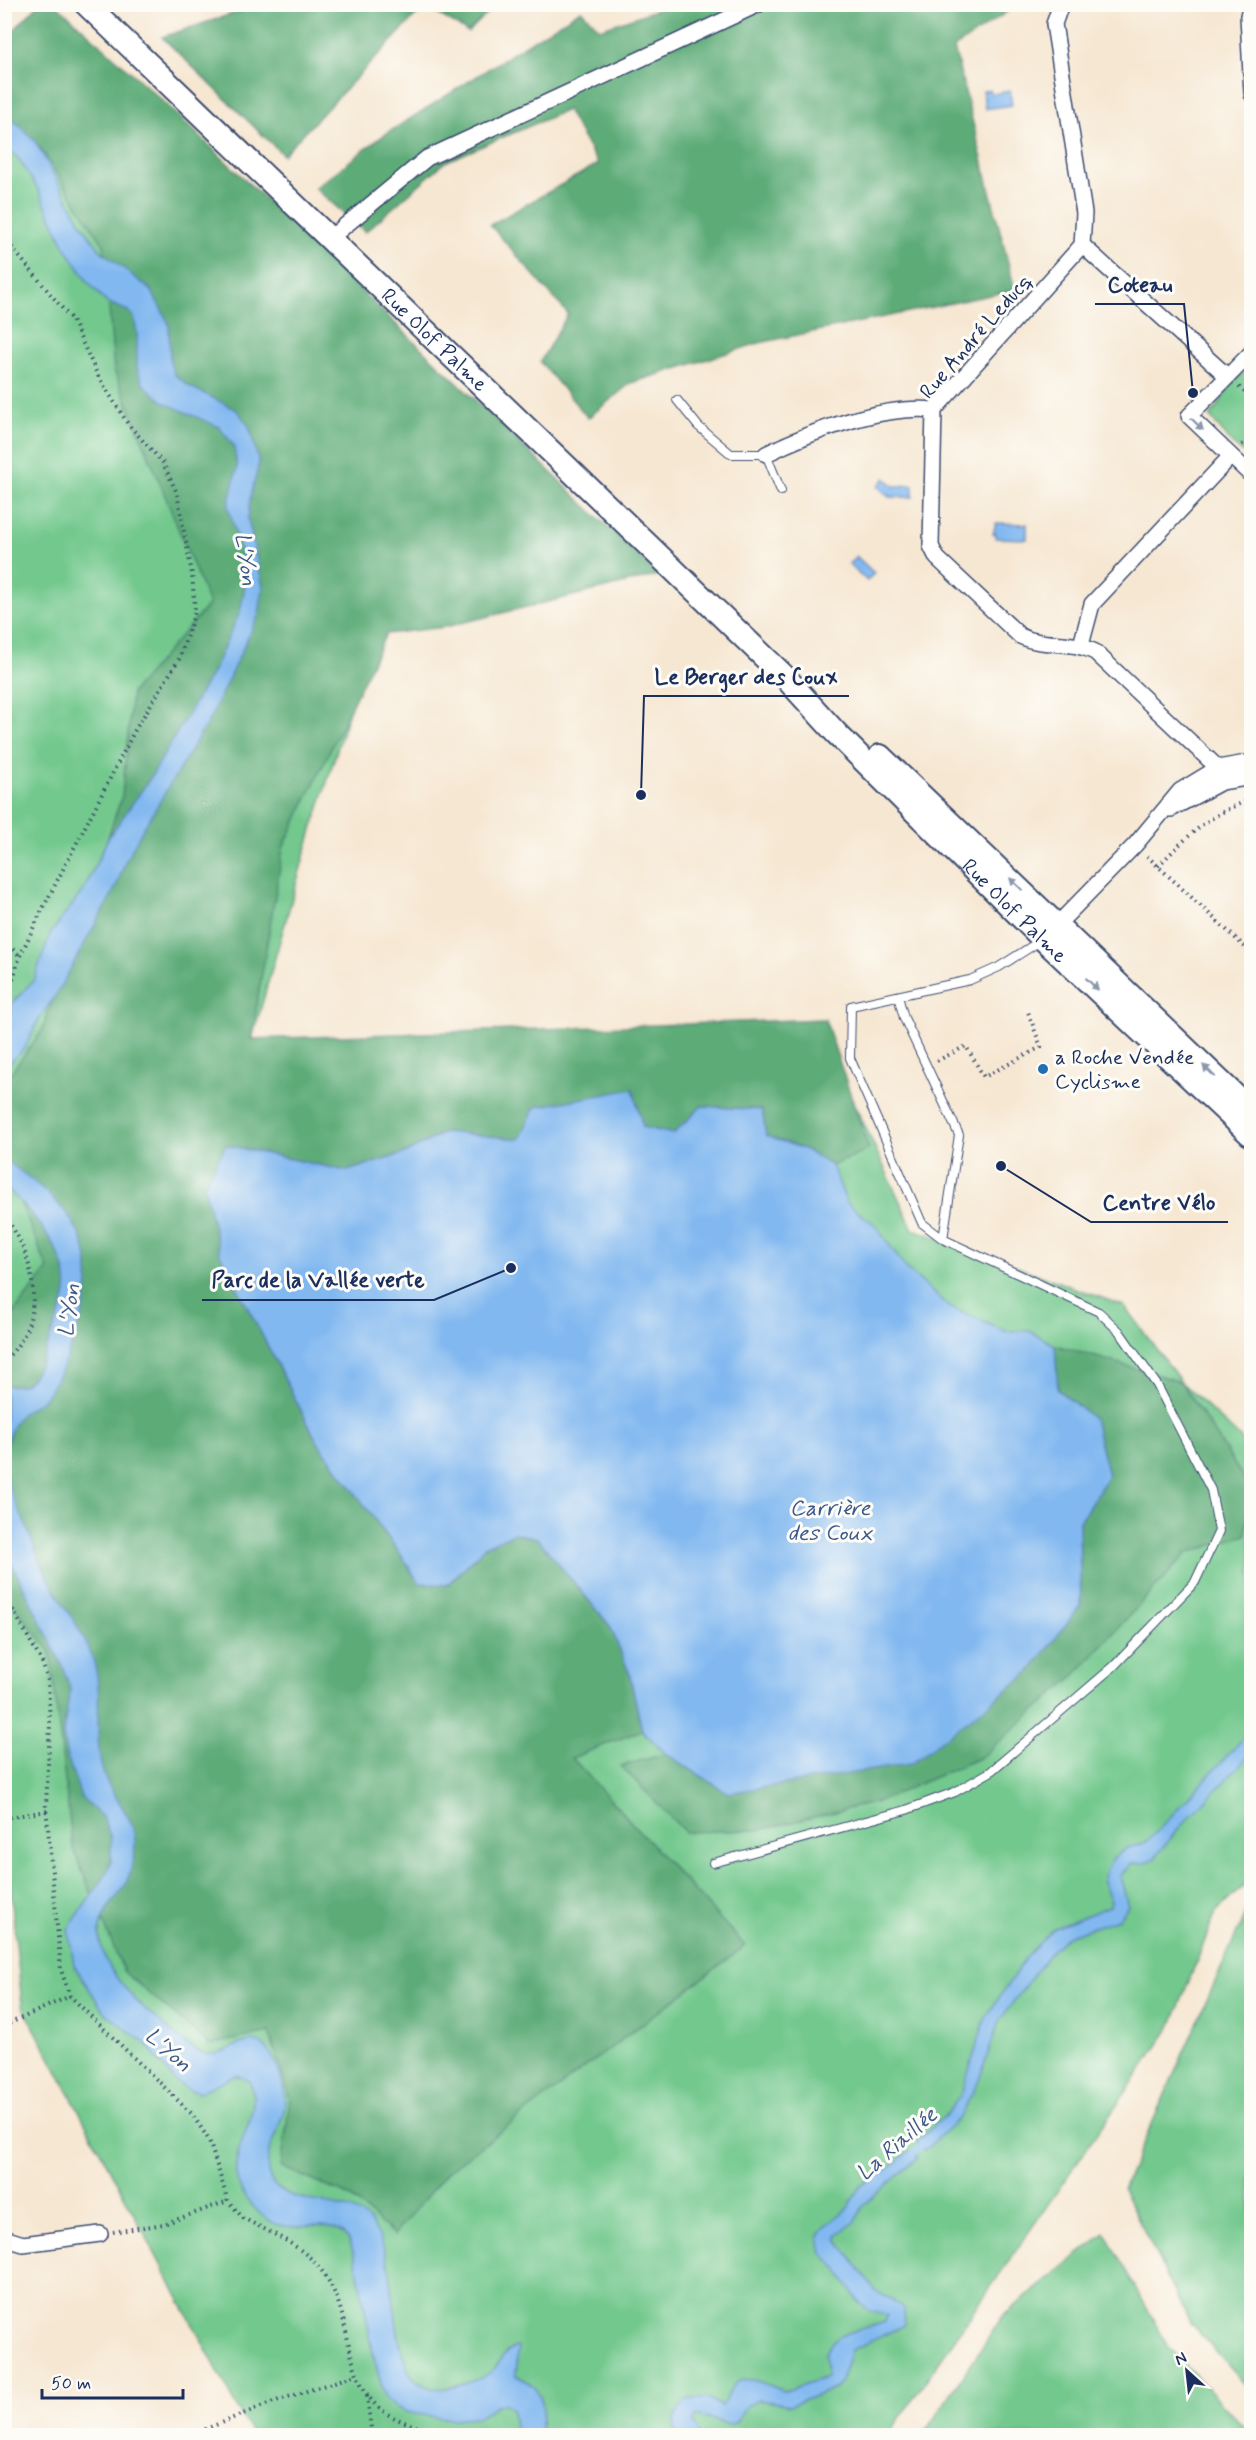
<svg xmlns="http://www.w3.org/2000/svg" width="1256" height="2440" viewBox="0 0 1256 2440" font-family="Mynerve,sans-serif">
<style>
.green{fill:#72c88d;stroke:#467c76;stroke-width:1.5}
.forest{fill:#5dac78;stroke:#3c6e6b;stroke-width:1.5}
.water{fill:#81b8f0;stroke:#4e74a7;stroke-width:1.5}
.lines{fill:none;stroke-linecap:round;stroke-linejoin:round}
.stream{stroke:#81b8f0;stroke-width:6}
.lane-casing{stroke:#3c4b6f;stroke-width:10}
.street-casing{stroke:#3c4b6f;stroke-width:18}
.secondary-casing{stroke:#3c4b6f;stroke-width:26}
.path{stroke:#3c4b6f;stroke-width:4;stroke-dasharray:1.5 4.5;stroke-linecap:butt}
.lane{stroke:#fff;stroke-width:8}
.street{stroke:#fff;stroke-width:15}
.secondary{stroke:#fff;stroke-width:22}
.oneway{fill:#8d97ae}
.poi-dot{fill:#1f6fb2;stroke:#fdfcf7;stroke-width:2}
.labels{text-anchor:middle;stroke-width:6;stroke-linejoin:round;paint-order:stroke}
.street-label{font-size:21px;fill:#1b2f5e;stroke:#fdfcf7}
.poi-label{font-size:21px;fill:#1b2f5e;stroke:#fdfcf7;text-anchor:start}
.water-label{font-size:22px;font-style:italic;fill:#3a588a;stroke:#fdfcf7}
.leader{fill:none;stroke:#1b2f5e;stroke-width:2}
.callout-dot{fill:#1b2f5e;stroke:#fdfcf7;stroke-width:2}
.callout-label{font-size:22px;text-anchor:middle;font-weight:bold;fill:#1b2f5e;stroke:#fdfcf7;stroke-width:6;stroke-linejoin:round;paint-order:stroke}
</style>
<rect width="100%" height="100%" fill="#fdfcf7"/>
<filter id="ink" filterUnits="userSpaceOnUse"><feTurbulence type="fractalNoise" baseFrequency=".0167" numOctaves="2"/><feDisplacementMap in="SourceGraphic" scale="12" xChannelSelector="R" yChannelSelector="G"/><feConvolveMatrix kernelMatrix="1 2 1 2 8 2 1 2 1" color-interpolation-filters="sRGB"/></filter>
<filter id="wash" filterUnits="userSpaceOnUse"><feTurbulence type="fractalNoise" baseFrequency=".008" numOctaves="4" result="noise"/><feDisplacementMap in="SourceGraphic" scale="24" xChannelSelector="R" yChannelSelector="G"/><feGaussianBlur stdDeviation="1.35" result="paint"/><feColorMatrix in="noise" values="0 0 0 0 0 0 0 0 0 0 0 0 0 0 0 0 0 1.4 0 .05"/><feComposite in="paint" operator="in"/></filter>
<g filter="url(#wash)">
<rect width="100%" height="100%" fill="#f6e7d2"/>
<path class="green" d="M4,52L375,627L305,853L252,1039L819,1028L913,1229L1124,1306L1181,1382L1251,1448V1879L1216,1912L1171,2027L888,2435H252L22,2005L4,1822Z
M1251,366V458L1235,447L1210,417L1233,382Z
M1251,1906V2391L1191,2324L1123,2189L1247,1910Z
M1105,2233L1168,2346L1251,2435H923L1003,2316Z"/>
<path class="forest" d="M38,5H57L166,104L658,575L445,627L386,634L283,848L251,1039L825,1019L869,1149L832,1166L804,1149L766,1136L762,1110L702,1106L673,1134L643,1127L633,1089L520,1139L445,1132L406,1153L347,1171L226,1145L220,1254L317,1441L401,1555L419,1583L448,1585L486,1546L514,1533L537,1538L610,1626L629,1672L642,1730L572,1758L745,1946L447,2172L394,2235L349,2196L281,2167L290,2099L269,2032L210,2045L124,1972L73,1849L50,1651L5,1595V1308L12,1315L48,1269L5,1166L4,1082L42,1031L122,796L132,692L209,604L114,370L104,245L39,146L5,126V39Z
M259,5V4L496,5L468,32L425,6L283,155L162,37Z
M670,5H1017L954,48L1015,290L759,343L631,383L588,418L540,362L568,314L490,225L598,164L567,110L445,162L365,232L315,188L381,137L581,10L600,29Z
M1055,1345L1181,1382L1250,1488L1246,1535L1187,1553L1072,1678L981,1757L877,1802L759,1830L685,1832L621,1766L666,1754L728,1793L1081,1605L1079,1523L1108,1476L1094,1419L1058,1390Z"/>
<path class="water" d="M990,90L992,94L1010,91L1012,105L985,109L983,91Z
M5,117L18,124L35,141L81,223L100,250L151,290L169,324L170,363L175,375L189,386L237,410L249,426L259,463L250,500L248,519L263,587L259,614L209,720L140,834L126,860L116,887L57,993L39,1019L25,1048L5,1067V1034L12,1003L34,980L50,934L85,888L108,838L151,777L212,673L240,612L245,586L242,556L228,506L237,468L234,446L219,427L165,403L143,384L137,368V333L134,317L128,311L106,302L88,282L65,247L38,189L18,158L5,147Z
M885,478L894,486L913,485V497H889L878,486Z
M996,523L1027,524V539L996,538V534H993Z
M856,556L874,573L867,581L849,564Z
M633,1089L643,1127L673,1134L702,1106L762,1110L766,1136L804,1149L832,1166L847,1203L875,1225L905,1267L949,1307L1005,1331H1029L1055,1345L1058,1390L1094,1419L1108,1476L1079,1523L1081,1605L1029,1673L911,1764L728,1793L666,1754L642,1730L629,1672L610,1626L537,1538L514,1533L486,1546L447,1585L419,1583L401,1555L317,1441L220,1254L204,1186L226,1145L347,1171L406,1153L445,1132L520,1139L535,1107Z
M5,1160C73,1208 108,1245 77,1331C69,1354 60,1376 46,1396C40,1404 32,1406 25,1411C9,1422 4,1451 5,1468C7,1488 16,1504 24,1521C33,1542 39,1563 51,1583C65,1608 83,1631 93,1659C105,1696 92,1736 103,1772C111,1799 137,1816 135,1846C134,1859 130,1879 122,1890C115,1900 106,1908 102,1920C85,1968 163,2026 196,2051C223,2065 243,2029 264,2046C278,2058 289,2097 283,2114C277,2133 263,2155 269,2176C282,2213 355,2189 377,2232C397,2268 391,2332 408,2369C411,2377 420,2385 428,2387C443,2393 480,2381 492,2371C501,2363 504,2348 518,2347L516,2375C531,2383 543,2392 543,2411C542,2420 539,2427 541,2435H516L513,2410L506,2404H498L477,2417L451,2419L410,2413L395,2407L386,2400L375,2362L355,2257L349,2239C330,2218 306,2230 283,2226C263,2223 238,2194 236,2174C233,2141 264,2113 249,2081L236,2075L199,2092L188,2090L175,2081L146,2044L104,2012L74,1965L68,1929L106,1875L111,1861V1838L103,1818L81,1797L66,1753L63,1734L70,1689L63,1667L5,1550V1386L23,1385C38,1375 44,1355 50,1338C56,1323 64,1307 66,1291C71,1256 29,1208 5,1187Z
M1251,1730V1754L1178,1829L1155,1858L1145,1863L1131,1864L1120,1876L1128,1906L1118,1919L1067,1936L1049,1954L999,2021L978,2083L958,2119L924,2151L917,2142L918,2140L944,2117L961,2095L986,2017L1027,1956L1053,1929L1110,1906L1111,1901L1103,1882C1106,1867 1113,1853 1129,1847C1136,1845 1141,1846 1148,1841Z
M910,2150L918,2157L916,2160L864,2205L855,2222L838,2234V2240L876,2292L891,2299L904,2310L905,2325L851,2350L841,2381L834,2389L791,2405L759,2400L747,2405L736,2422L729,2425L696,2415L693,2423L701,2435H678C670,2423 677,2408 688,2399H707L721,2406C727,2400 728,2391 734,2385C747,2372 771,2387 785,2391L824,2378L827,2375L824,2355C835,2329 862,2331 885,2322L887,2315L872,2312L859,2303L838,2270L822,2253L819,2236L826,2226L848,2208L859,2187L889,2168Z"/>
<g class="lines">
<path class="stream" d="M907,2159L926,2141"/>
</g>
</g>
<g filter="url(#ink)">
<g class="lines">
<defs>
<path id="lane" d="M677,400L698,426L731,454H766L781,491
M898,996L904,1018L959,1135L943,1239
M713,1863L906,1810L955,1792L990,1772L1114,1666L1195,1582L1219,1531L1211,1490L1157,1385L1119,1331L1099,1312L943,1239L922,1223L850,1058L851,1006L970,980L999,967L1040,941"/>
<path id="street" d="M1061,4L1054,24L1084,213L1082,245
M1251,4L1248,16L1252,94
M329,239L427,158L759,4
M1082,245L934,410L931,546L937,558L1020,636C1044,648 1070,639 1095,652L1218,768L1221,782
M1082,245L1227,376
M1252,352L1189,416L1252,476
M766,454C812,431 882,405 934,410
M1081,645L1092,604L1231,456
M1171,809L1221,782L1252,777
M1052,930L1135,845L1180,791L1218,768L1252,762
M4,2238L23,2244L100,2234"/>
<g id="secondary">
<path id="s1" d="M86,4L785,677L836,733L1043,939L1252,1136"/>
<path d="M880,756L1252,1112"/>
</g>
</defs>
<use href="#lane" class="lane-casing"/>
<use href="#street" class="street-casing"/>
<use href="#secondary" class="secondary-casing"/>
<path class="path" d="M4,238L72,320L98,376L128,424L163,463L177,493L192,574L195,612L179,659L135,730L39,916L20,956L12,982L4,991
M1239,387L1252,399
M1242,445L1252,434
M1147,856L1245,947L1252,945
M1158,866C1190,834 1208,815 1252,799
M4,941L20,956
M937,1061L966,1046L984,1077L1041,1047L1028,1012
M4,1216C37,1257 48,1323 4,1360
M4,1594L42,1662L48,1681L50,1725L46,1806L61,1970L70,1996L192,2114L209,2140L228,2201L243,2218C270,2233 303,2245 322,2271C358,2318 338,2389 393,2417C409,2425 428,2430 445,2436
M4,1818L47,1811
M4,2026L70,1996
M113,2232L164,2224L228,2201
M367,2396L372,2436
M188,2436L273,2402L356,2375"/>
<use href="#lane" class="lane"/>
<use href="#street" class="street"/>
<use href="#secondary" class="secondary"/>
</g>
<defs><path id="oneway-solid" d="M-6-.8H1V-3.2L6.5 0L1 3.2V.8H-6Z" transform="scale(1.5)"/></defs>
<g class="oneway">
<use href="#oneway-solid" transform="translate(1197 424) rotate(44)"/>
<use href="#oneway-solid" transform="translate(1016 884) rotate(-137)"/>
<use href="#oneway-solid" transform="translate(1092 984) rotate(44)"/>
<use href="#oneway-solid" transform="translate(1209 1071) rotate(-136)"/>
</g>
</g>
<circle class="poi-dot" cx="1043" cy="1069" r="6"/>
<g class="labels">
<g class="street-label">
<text transform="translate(975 336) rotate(-49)" y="7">Rue André Leducq</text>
<text dy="7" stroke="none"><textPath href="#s1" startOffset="484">Rue Olof Palme</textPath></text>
<text dy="7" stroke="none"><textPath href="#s1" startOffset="1298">Rue Olof Palme</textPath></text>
</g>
<g class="poi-label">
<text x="1055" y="1064">a Roche Vendée<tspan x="1055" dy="24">Cyclisme</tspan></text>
</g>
<g class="water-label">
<text transform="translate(247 559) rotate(83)" y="8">L'Yon</text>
<text transform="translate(68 1310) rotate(-82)" y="8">L'Yon</text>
<text x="830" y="1515">Carrière<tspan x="830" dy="25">des Coux</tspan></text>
<text transform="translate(169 2049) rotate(42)" y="8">L'Yon</text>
<text transform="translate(896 2143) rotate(-41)" y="8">La Riaillée</text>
</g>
</g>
<path class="leader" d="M1193 393L1184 304H1095M641 795L644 696H849M1001 1166L1091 1222H1228M511 1268L434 1300H202"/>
<g class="callout-dot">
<circle cx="1193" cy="393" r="6"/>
<circle cx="641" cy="795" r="6"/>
<circle cx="1001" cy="1166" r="6"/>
<circle cx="511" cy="1268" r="6"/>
</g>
<g class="callout-label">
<text x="1140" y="292">Coteau</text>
<text x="746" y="684">Le Berger des Coux</text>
<text x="1159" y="1210">Centre Vélo</text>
<text x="318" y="1287">Parc de la Vallée verte</text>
</g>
<rect width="1256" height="2440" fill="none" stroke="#fdfcf7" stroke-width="24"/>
<g transform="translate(1187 2371) rotate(333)" stroke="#fdfcf7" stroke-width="4.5" paint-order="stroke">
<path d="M0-4.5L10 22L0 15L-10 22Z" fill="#1b2f5e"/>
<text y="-9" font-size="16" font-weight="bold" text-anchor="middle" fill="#1b2f5e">N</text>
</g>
<path d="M42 2389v9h141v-9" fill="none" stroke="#1b2f5e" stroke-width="3"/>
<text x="51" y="2389" font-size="18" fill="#1b2f5e" stroke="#fdfcf7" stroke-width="4.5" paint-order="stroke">50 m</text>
</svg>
